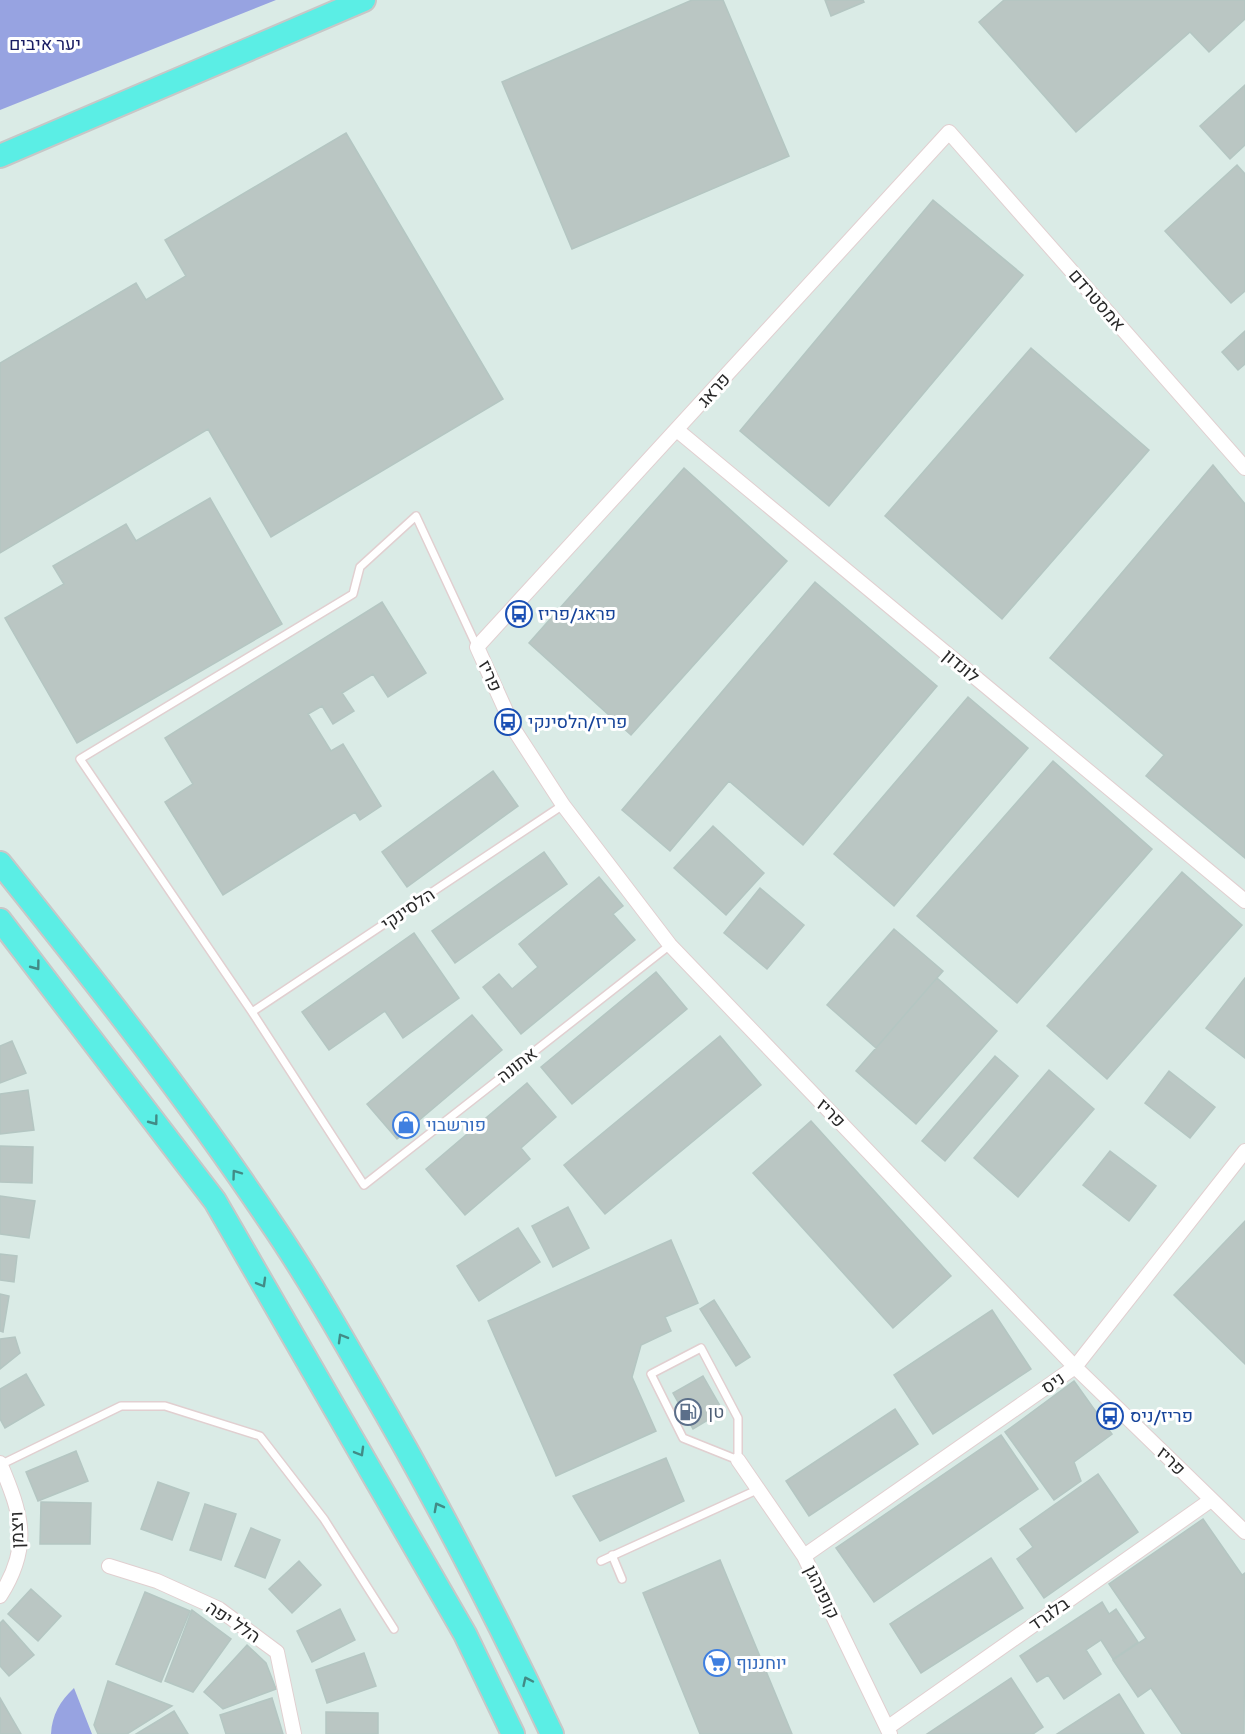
<svg xmlns="http://www.w3.org/2000/svg" width="1245" height="1734" viewBox="0 0 1245 1734" font-family="Signika,Heebo,sans-serif">
<style>
.green{fill:#97a3e1}
.building{fill:#bac6c3;stroke:#b4c6c2;stroke-width:1.5}
.lines{fill:none;stroke-linecap:round;stroke-linejoin:round}
.service-casing{stroke:#e1cfd0;stroke-width:10}
.minor-casing{stroke:#e1cfd0;stroke-width:16}
.primary-casing{stroke:#c7c7c7;stroke-width:26}
.service{stroke:#fff;stroke-width:7}
.minor{stroke:#fff;stroke-width:14}
.primary{stroke:#5beee5;stroke-width:22}
.oneway{stroke:#428b86}
.labels{text-anchor:middle;stroke-width:6;stroke-linejoin:round;paint-order:stroke}
.park-label{font-size:18px;fill:#1a1d63;stroke:#fff}
.street-label{font-size:18px;fill:#282828;stroke:#fff}
.transit-label{font-size:18px;fill:#164399;stroke:#fff;text-anchor:start}
.shop-label{font-size:18px;fill:#366cbe;stroke:#fff;text-anchor:start}
.service-label{font-size:18px;fill:#4e5e75;stroke:#fff;text-anchor:start}
</style>
<rect width="100%" height="100%" fill="#daebe6"/>
<path class="green" d="M0,0H276L0,110Z
M74,1688L92,1734H51C52,1715 60,1701 74,1688Z"/>
<path class="building" d="M692,0H723L789,156L572,249L502,82Z
M825,0H863L864,2L831,16Z
M1004,0H1245V19L1209,52L1190,32L1076,132L979,22Z
M1245,85V145L1230,159L1200,126Z
M346,133L503,399L271,537L208,429L0,553V363L136,283L146,300L186,276L165,240Z
M1237,165L1245,174V291L1231,303L1165,231Z
M933,200L1023,275L829,506L740,431Z
M1245,331V364L1238,370L1222,352Z
M1031,348L1149,450L1002,619L885,516Z
M1213,465L1245,504V858L1146,776L1164,755L1050,658Z
M684,468L787,561L631,735L529,643Z
M210,498L282,624L77,743L5,618L64,584L53,566L126,524L136,541Z
M815,582L937,686L803,845L729,781L670,851L622,810Z
M382,602L426,673L388,697L373,674L342,693L354,711L333,724L322,706L308,714L331,751L343,744L381,806L360,820L355,812L223,895L165,802L193,784L165,738Z
M968,697L1028,748L894,906L834,854Z
M1053,761L1152,849L1017,1003L917,916Z
M493,771L518,806L407,887L382,852Z
M713,826L764,873L726,915L674,868Z
M544,852L567,884L455,963L432,931Z
M1182,872L1242,925L1107,1079L1047,1026Z
M599,877L623,906L613,914L635,940L521,1034L483,987L499,974L512,989L538,967L519,944Z
M760,888L804,925L767,969L724,933Z
M894,929L943,971L876,1048L827,1005Z
M414,933L459,998L403,1038L385,1011L329,1050L302,1012Z
M656,972L687,1009L572,1104L541,1067Z
M937,978L997,1031L916,1124L856,1071Z
M1245,978V1058L1206,1028Z
M472,1015L502,1050L397,1139L367,1104Z
M720,1036L761,1085L605,1214L564,1165Z
M12,1041L26,1073L0,1083V1046Z
M995,1056L1018,1076L945,1161L922,1141Z
M1049,1070L1094,1109L1018,1197L974,1158Z
M1169,1071L1215,1107L1190,1138L1145,1103Z
M527,1083L556,1117L521,1148L530,1159L465,1215L426,1169Z
M28,1090L34,1130L0,1134V1094Z
M811,1121L951,1276L893,1328L753,1173Z
M0,1146L33,1147L32,1183L0,1182Z
M1110,1151L1156,1186L1129,1221L1083,1185Z
M0,1196L35,1201L29,1238L0,1234Z
M568,1207L589,1248L553,1267L532,1226Z
M1245,1221V1364L1174,1295Z
M518,1228L540,1262L479,1301L457,1266Z
M671,1240L698,1303L665,1317L671,1331L641,1345L632,1377L656,1431L556,1476L488,1321Z
M0,1254L17,1256L14,1282L0,1280Z
M0,1294L9,1296L3,1332L0,1331Z
M714,1300L750,1357L736,1366L700,1309Z
M992,1310L1031,1369L933,1434L894,1375Z
M15,1337L20,1353L0,1369V1339Z
M26,1374L44,1405L5,1428L0,1419V1389Z
M703,1376L723,1411L693,1429L673,1393Z
M1074,1381L1112,1434L1074,1462L1081,1481L1054,1500L1005,1432Z
M895,1409L918,1444L809,1516L786,1481Z
M1001,1435L1038,1489L874,1602L836,1548Z
M76,1451L88,1481L38,1501L26,1472Z
M666,1458L684,1501L600,1541L573,1496Z
M1098,1474L1138,1532L1044,1598L1017,1559L1033,1547L1020,1529Z
M158,1482L189,1493L172,1540L141,1529Z
M41,1502L91,1503L90,1544H40Z
M205,1504L236,1514L221,1560L190,1550Z
M1203,1519L1242,1575L1245,1573L1244,1734H1182L1151,1688L1138,1697L1113,1660L1146,1638L1109,1584Z
M251,1528L280,1540L265,1578L235,1566Z
M991,1558L1023,1608L921,1673L890,1624Z
M720,1560L792,1734H700L643,1593Z
M299,1561L321,1585L292,1613L269,1589Z
M31,1589L61,1616L38,1641L8,1614Z
M145,1592L190,1611L161,1682L116,1664Z
M1102,1602L1109,1614L1116,1609L1138,1642L1113,1659L1101,1640L1086,1650L1101,1674L1064,1699L1048,1675L1037,1682L1020,1656Z
M340,1609L355,1640L312,1662L297,1631Z
M192,1610L231,1639L193,1692L165,1681Z
M3,1620L34,1655L9,1676L0,1666V1623Z
M247,1645L266,1663L276,1689L223,1709L204,1692Z
M364,1653L376,1686L327,1703L316,1670Z
M1011,1678L1043,1727L1033,1734H927Z
M108,1681L172,1706L127,1734H98L94,1725Z
M1119,1694L1144,1734H1057Z
M0,1698L21,1734H0Z
M272,1698L283,1734H226L220,1715Z
M174,1711L188,1734H136Z
M326,1712L378,1713V1734H326Z"/>
<g class="lines">
<defs>
<path id="service" d="M477,647L416,516L360,567L353,594L80,759L252,1012L364,1185L670,945
M252,1012L563,805
M701,1348L738,1418V1460L683,1438L651,1374Z
M0,1465L121,1406H165L260,1436L324,1519L394,1629
M612,1555L622,1579
M601,1561L759,1489"/>
<path id="minor" d="M677,430L1245,901
M1245,468L949,132L477,647L515,731L563,805L670,945L1075,1367L1245,1532
M738,1460L804,1556L890,1734
M0,1463C22,1515 32,1546 0,1596
M804,1556L1075,1367L1245,1151
M109,1566L157,1581L219,1609L277,1652L294,1734
M887,1728L1211,1500"/>
<path id="primary" d="M0,156L364,0
M0,863C93,979 186,1096 269,1220C304,1271 335,1325 366,1379C434,1495 495,1613 552,1734
M0,920L215,1201L465,1634L513,1734"/>
</defs>
<use href="#service" class="service-casing"/>
<use href="#minor" class="minor-casing"/>
<use href="#primary" class="primary-casing"/>
<use href="#service" class="service"/>
<use href="#minor" class="minor"/>
<use href="#primary" class="primary"/>
</g>
<defs><path id="oneway-chevron" d="M-2-3.5L2.5 0L-2 3.5" fill="none" stroke-width="1.6" stroke-linecap="round" stroke-linejoin="round" transform="scale(1.5)"/></defs>
<g class="oneway">
<use href="#oneway-chevron" transform="translate(36 966) rotate(53)"/>
<use href="#oneway-chevron" transform="translate(154 1121) rotate(53)"/>
<use href="#oneway-chevron" transform="translate(236 1174) rotate(-126)"/>
<use href="#oneway-chevron" transform="translate(262 1283) rotate(60)"/>
<use href="#oneway-chevron" transform="translate(342 1338) rotate(-120)"/>
<use href="#oneway-chevron" transform="translate(360 1452) rotate(60)"/>
<use href="#oneway-chevron" transform="translate(438 1507) rotate(-118)"/>
<use href="#oneway-chevron" transform="translate(527 1681) rotate(-115)"/>
</g>
<defs>
<symbol id="bus-ring" viewBox="-11 -11 22 22"><circle r="9.5" fill="#fff" stroke="#1a4fb4" stroke-width="1.5"/><path d="M-5-6H5V4H4V6H2V4H-2V6H-4V4H-5ZM-3.5-4V0h7V-4ZM-3.5 1.2v1.5H-2V1.2ZM2 1.2v1.5H3.5V1.2Z" fill="#1a4fb4"/></symbol>
<symbol id="shop-ring" viewBox="-11 -11 22 22"><circle r="9.5" fill="#fff" stroke="#3f7fe0" stroke-width="1.5"/><path d="M-5-2.5h2.3a2.7 3.5 0 0 1 5.4 0H5L5.5 6h-11ZM-1.5-2.5h3a1.5 2.3 0 0 0-3 0Z" fill="#3f7fe0"/></symbol>
<symbol id="fuel-ring" viewBox="-11 -11 22 22"><circle r="9.5" fill="#fff" stroke="#5c6f8a" stroke-width="1.5"/><path d="M-5.5-6h7V0h2V4h1.3V-2.5L3-4.5l.8-.8L6-3V5H2.5V1h-1V6h-7ZM-4.2-4.7v3.2H.2V-4.7Z" fill="#5c6f8a"/></symbol>
<symbol id="supermarket-ring" viewBox="-11 -11 22 22"><circle r="9.5" fill="#fff" stroke="#3f7fe0" stroke-width="1.5"/><path d="M-6-5.5h2.5l.6 2H6L4.5 2H-2.5L-4.4-4H-6ZM-1.5 3.2a1.3 1.3 0 1 0 .1 0ZM3 3.2a1.3 1.3 0 1 0 .1 0Z" fill="#3f7fe0"/></symbol>
</defs>
<g fill-rule="evenodd">
<use href="#bus-ring" x="504" y="599" width="30" height="30"/>
<use href="#bus-ring" x="493" y="707" width="30" height="30"/>
<use href="#shop-ring" x="391" y="1110" width="30" height="30"/>
<use href="#fuel-ring" x="673" y="1397" width="30" height="30"/>
<use href="#bus-ring" x="1095" y="1401" width="30" height="30"/>
<use href="#supermarket-ring" x="702" y="1648" width="30" height="30"/>
</g>
<g class="labels">
<g class="park-label">
<text x="45" y="50">יער איבים</text>
</g>
<g class="street-label">
<text transform="translate(1097 300) rotate(49)" y="6">אמסטרדם</text>
<text transform="translate(714 390) rotate(-48)" y="6">פראג</text>
<text transform="translate(961 666) rotate(40)" y="6">לונדון</text>
<text transform="translate(490 676) rotate(66)" y="6">פריז</text>
<text transform="translate(408 909) rotate(-34)" y="6">הלסינקי</text>
<text transform="translate(517 1065) rotate(-38)" y="6">אתונה</text>
<text transform="translate(831 1113) rotate(46)" y="6">פריז</text>
<text transform="translate(1053 1383) rotate(-35)" y="6">ניס</text>
<text transform="translate(1171 1461) rotate(45)" y="6">פריז</text>
<text transform="translate(17 1530) rotate(-92)" y="6">ויצמן</text>
<text transform="translate(822 1592) rotate(64)" y="6">קופנהגן</text>
<text transform="translate(1049 1614) rotate(-35)" y="6">בלגרד</text>
<text transform="translate(233 1622) rotate(33)" y="6">הלל יפה</text>
</g>
<g class="transit-label">
<text x="538" y="620">פראג/פריז</text>
<text x="528" y="728">פריז/הלסינקי</text>
<text x="1130" y="1422">פריז/ניס</text>
</g>
<g class="shop-label">
<text x="426" y="1131">פורשבוי</text>
<text x="736" y="1669">יוחננוף</text>
</g>
<g class="service-label">
<text x="708" y="1418">טן</text>
</g>
</g>
</svg>
